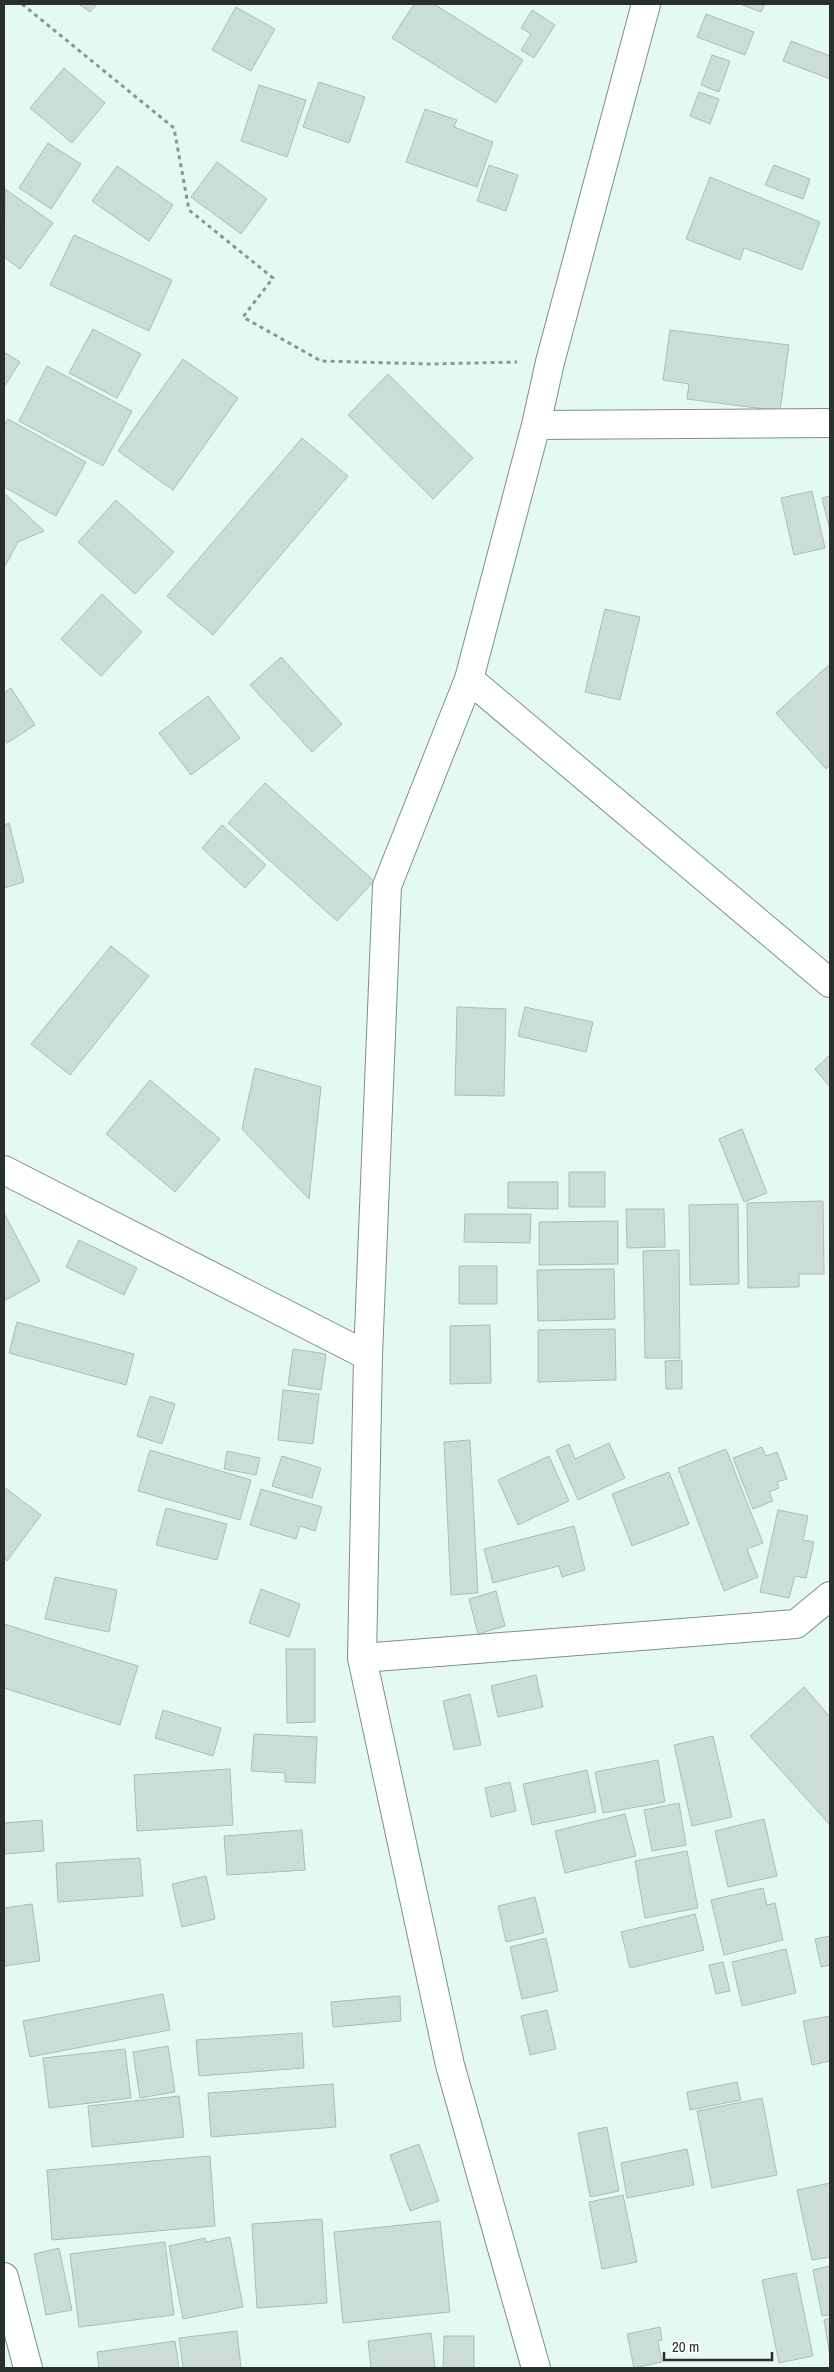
<svg xmlns="http://www.w3.org/2000/svg" width="834" height="2372" viewBox="0 0 834 2372" font-family="'Archivo Narrow',sans-serif">
<style>
.building{fill:#caddd9;stroke:#aabeb9}
.lines{fill:none;stroke-linecap:round;stroke-linejoin:round}
.minor-casing{stroke:#7d8f8b;stroke-width:30}
.path{stroke:#899793;stroke-width:3;stroke-dasharray:4 4;stroke-linecap:butt}
.minor{stroke:#fff;stroke-width:28}
</style>
<rect width="100%" height="100%" fill="#e5f9f4"/>
<path class="building" d="M79,4H97L90,12Z
M414,4H434L523,60L496,103L392,38Z
M740,4H765L761,12Z
M236,7L275,29L251,71L212,50Z
M532,10L555,25L534,58L521,50L531,34L521,28Z
M706,14L754,32L745,55L697,37Z
M791,41L830,56V79L783,61Z
M712,55L730,61L719,92L701,85Z
M64,68L105,103L72,143L30,108Z
M319,82L365,97L349,143L303,127Z
M259,85L306,100L287,157L241,141Z
M699,92L719,99L710,124L690,116Z
M425,109L457,120L454,127L493,142L477,187L406,162Z
M48,143L81,164L51,209L19,188Z
M217,162L267,199L241,234L191,197Z
M489,165L518,175L506,211L477,201Z
M774,165L810,179L803,199L765,185Z
M117,166L173,205L149,241L92,201Z
M710,177L820,222L802,270L744,248L740,260L686,239Z
M5,189L53,223L20,269L4,257Z
M74,235L172,280L149,331L50,285Z
M93,329L141,354L117,398L69,373Z
M670,330L789,345L780,411L687,399L689,384L663,380Z
M4,352L20,362L4,387Z
M183,359L238,398L173,490L118,451Z
M47,366L132,411L103,466L19,421Z
M388,374L473,458L433,499L348,415Z
M8,419L86,462L56,516L4,487V426Z
M302,438L348,476L213,635L167,596Z
M812,491L825,548L794,555L781,498Z
M4,493L44,531L18,542L4,568Z
M830,496V531L822,498Z
M116,500L174,552L135,594L78,542Z
M102,594L142,632L101,676L61,639Z
M605,609L640,617L620,700L585,692Z
M281,657L342,724L312,752L250,685Z
M830,664V765L826,769L776,713Z
M11,688L35,725L7,743L4,738V693Z
M208,696L240,738L191,775L159,733Z
M265,783L374,881L337,921L228,823Z
M9,823L24,882L4,888V825Z
M222,825L266,865L245,888L202,848Z
M111,946L149,976L70,1075L31,1044Z
M457,1007L506,1009L504,1096L455,1095Z
M525,1007L593,1022L586,1052L518,1036Z
M830,1055V1087L815,1069Z
M255,1068L321,1087L309,1199L242,1129Z
M150,1080L220,1139L175,1192L106,1134Z
M742,1129L767,1193L744,1202L719,1139Z
M569,1172H605V1207H569Z
M508,1182H558V1209L508,1208Z
M823,1201L824,1274H799V1287L748,1288L747,1203Z
M738,1204L739,1284L690,1285L689,1205Z
M626,1209H664L665,1247L627,1248Z
M4,1213L40,1281L4,1301Z
M465,1214H531L530,1243L464,1242Z
M618,1221V1264L539,1265V1222Z
M79,1240L137,1268L124,1295L66,1267Z
M679,1250L680,1358H645L643,1251Z
M459,1266H497V1304H459Z
M614,1269L615,1319L538,1321L537,1270Z
M17,1322L134,1354L126,1385L9,1353Z
M490,1325L491,1383L450,1384V1326Z
M615,1329L616,1380L538,1382V1330Z
M293,1349L326,1354L321,1390L288,1385Z
M682,1360V1389H666L665,1361Z
M283,1390L319,1394L313,1444L278,1440Z
M150,1396L175,1404L162,1444L137,1436Z
M470,1440L478,1593L451,1595L444,1442Z
M609,1443L625,1478L578,1500L556,1450L569,1444L575,1459Z
M762,1447L766,1456L777,1452L787,1479L777,1482L779,1488L769,1492L773,1501L753,1509L733,1458Z
M726,1449L763,1543L747,1549L758,1577L724,1591L678,1468Z
M150,1450L251,1480L240,1520L138,1491Z
M227,1451L260,1458L256,1475L224,1469Z
M282,1456L321,1468L312,1498L272,1486Z
M549,1456L569,1501L518,1525L498,1480Z
M669,1472L689,1524L632,1546L612,1494Z
M4,1487L41,1515L7,1561L4,1558Z
M261,1489L322,1507L315,1531L300,1526L296,1539L250,1525Z
M166,1508L227,1524L217,1560L156,1545Z
M778,1510L808,1516L803,1540L814,1542L806,1578L795,1576L789,1598L760,1592Z
M574,1526L585,1570L562,1577L559,1566L493,1583L484,1549Z
M55,1577L117,1590L109,1632L45,1619Z
M261,1589L300,1604L289,1637L249,1623Z
M496,1591L505,1626L478,1634L469,1599Z
M4,1624L138,1666L120,1725L4,1688Z
M286,1649H315V1722L287,1723Z
M536,1675L543,1707L498,1717L491,1686Z
M804,1687L830,1717V1825L750,1736Z
M470,1694L481,1745L454,1750L443,1701Z
M163,1710L221,1728L213,1756L155,1738Z
M254,1734L317,1737L315,1783L285,1782V1773L251,1771Z
M713,1736L732,1817L692,1826L674,1745Z
M658,1760L665,1802L603,1813L595,1772Z
M230,1769L233,1825L137,1831L134,1775Z
M587,1770L596,1812L532,1825L523,1784Z
M510,1782L516,1811L491,1817L485,1788Z
M679,1803L686,1845L652,1851L644,1810Z
M625,1814L636,1856L565,1873L555,1831Z
M764,1819L777,1876L728,1887L715,1831Z
M42,1820L44,1851L4,1854V1823Z
M302,1830L305,1870L227,1875L224,1836Z
M687,1851L698,1908L645,1918L635,1861Z
M140,1858L143,1896L58,1902L56,1863Z
M206,1876L215,1919L182,1927L172,1884Z
M763,1888L767,1905L775,1903L783,1940L724,1955L711,1900Z
M535,1897L544,1933L506,1942L498,1906Z
M32,1904L40,1961L4,1966V1908Z
M695,1914L704,1950L630,1968L621,1932Z
M830,1936V1965L821,1967L815,1939Z
M546,1938L558,1991L522,1999L510,1947Z
M786,1949L796,1993L742,2006L732,1962Z
M723,1962L730,1991L716,1994L709,1965Z
M163,1994L170,2030L30,2057L23,2021Z
M400,1996L401,2021L333,2027L331,2002Z
M547,2010L556,2049L530,2055L521,2016Z
M830,2016V2061L812,2065L803,2021Z
M302,2033L304,2068L199,2076L196,2040Z
M168,2046L175,2092L140,2098L133,2052Z
M125,2049L131,2098L49,2108L43,2058Z
M737,2082L741,2100L690,2110L687,2092Z
M333,2084L336,2127L211,2137L208,2093Z
M179,2096L184,2137L92,2147L88,2106Z
M762,2098L777,2175L712,2188L697,2111Z
M607,2127L619,2191L590,2197L578,2133Z
M419,2144L439,2201L410,2211L390,2155Z
M687,2149L694,2185L627,2198L621,2163Z
M210,2156L215,2226L52,2240L47,2170Z
M830,2183V2257L812,2260L797,2190Z
M623,2195L637,2262L602,2269L589,2202Z
M322,2219L327,2303L257,2308L252,2224Z
M440,2221L450,2312L343,2323L334,2232Z
M230,2237L243,2307L183,2319L169,2246L205,2238L206,2242Z
M165,2242L174,2315L79,2327L70,2254Z
M59,2248L72,2310L46,2315L34,2254Z
M830,2266V2315L822,2316L813,2270Z
M796,2273L813,2356L779,2363L762,2280Z
M830,2318V2356L824,2320Z
M660,2327L662,2340L658,2341L662,2362L634,2368L627,2334Z
M237,2331L241,2368H183L179,2338Z
M431,2333L435,2368H371L368,2341Z
M444,2336H474V2368H443Z
M175,2341L179,2368H99L97,2352Z"/>
<g class="lines">
<defs>
<path id="minor" d="M536,425L830,423
M469,679L830,983
M4,1170L368,1356
M362,1658L796,1624L830,1596
M4,2277L28,2368
M536,2368L450,2065L362,1658L368,1356L387,886L469,679L536,425L550,362L646,4"/>
</defs>
<use href="#minor" class="minor-casing"/>
<path class="path" d="M22,4L174,128L189,210L273,278L243,317L321,361L430,364L517,362"/>
<use href="#minor" class="minor"/>
</g>
<rect width="834" height="2372" fill="none" stroke="#28302e" stroke-width="10"/>
<path d="M664 2352v8h108v-8" fill="none" stroke="#28302e" stroke-width="2.5"/>
<text x="672" y="2352" font-size="15" fill="#28302e" stroke="#ffffff" stroke-width="4" paint-order="stroke">20 m</text>
</svg>
